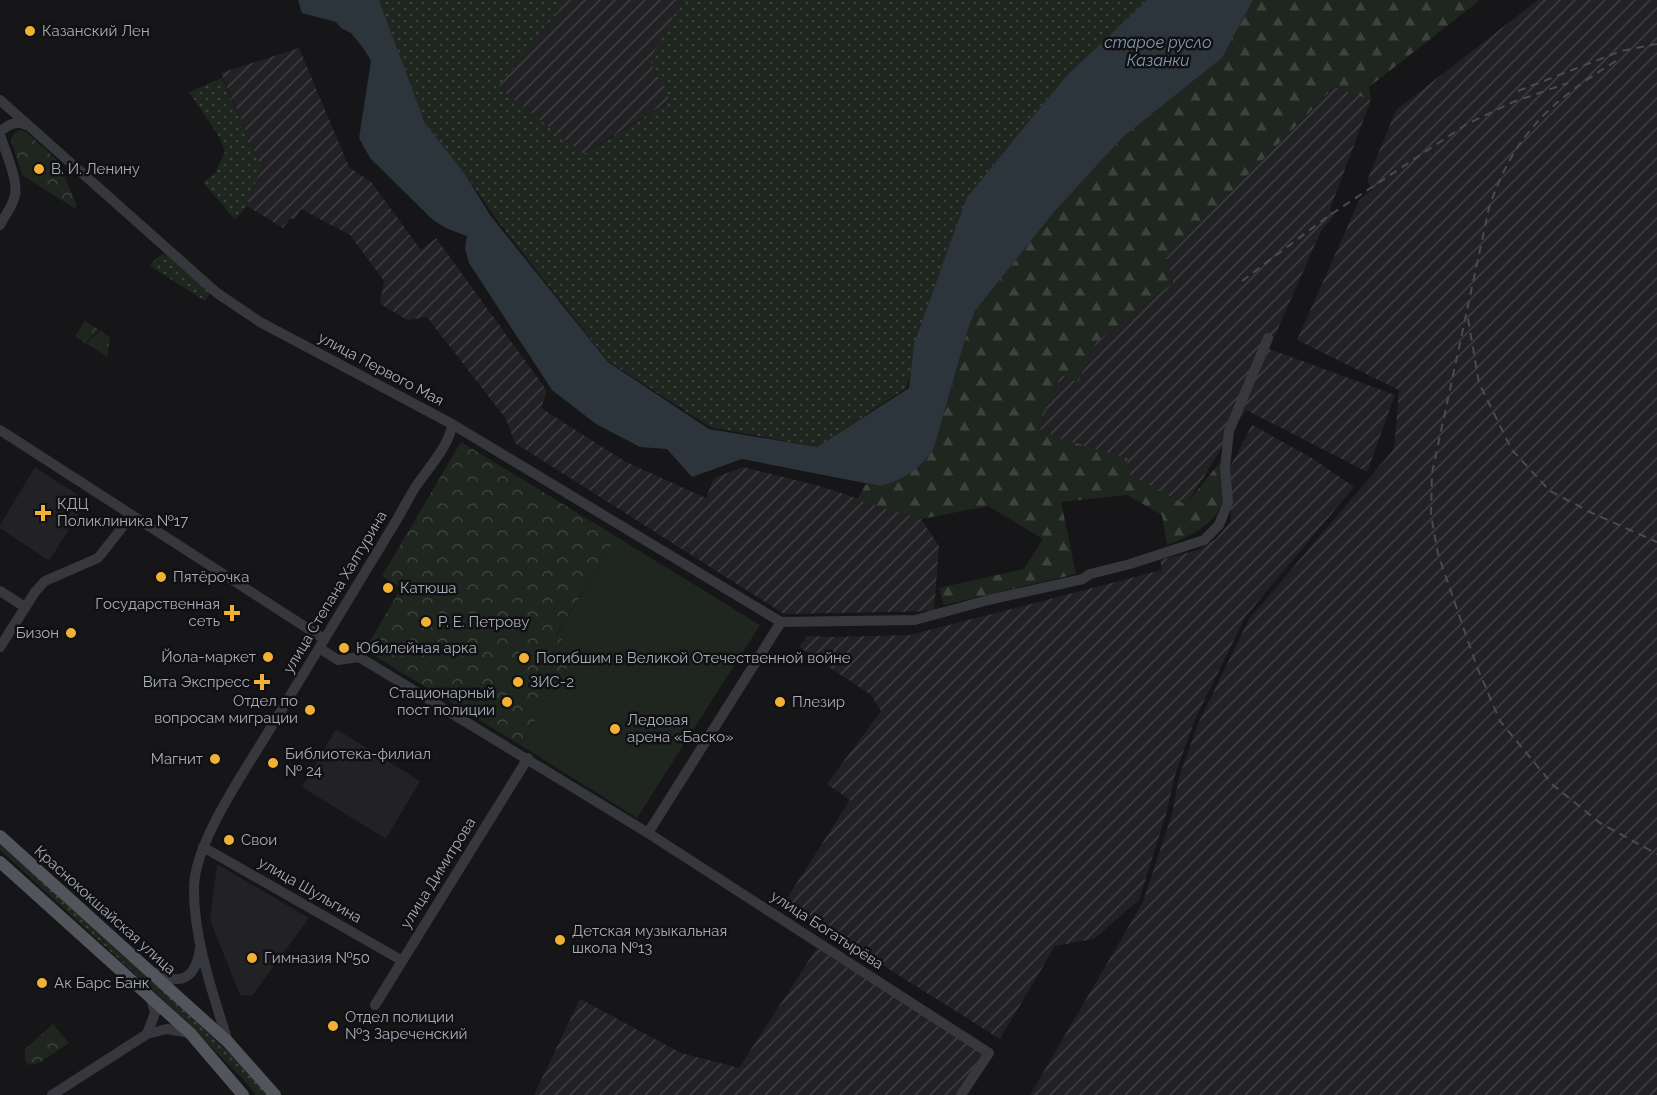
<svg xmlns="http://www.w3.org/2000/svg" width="1657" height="1095" viewBox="0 0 1657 1095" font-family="Raleway,sans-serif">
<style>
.built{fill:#222225}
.industrial{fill:url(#industrial-furrows)}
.grass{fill:url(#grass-dots)}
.forest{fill:url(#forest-firs)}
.park{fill:url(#park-crowns)}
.pitch{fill:#1e261f}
.water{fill:#2c353c}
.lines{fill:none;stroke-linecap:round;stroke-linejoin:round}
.minor{stroke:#37383d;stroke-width:10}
.major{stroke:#53555c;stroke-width:12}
.rail{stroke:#4a4c52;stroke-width:2;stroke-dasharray:8 6;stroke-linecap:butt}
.poi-dot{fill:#f2b134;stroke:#111113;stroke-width:2}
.labels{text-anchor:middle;stroke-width:5;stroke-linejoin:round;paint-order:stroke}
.poi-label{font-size:15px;fill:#a8adb8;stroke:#111113;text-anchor:start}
.street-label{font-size:15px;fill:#a8adb8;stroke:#111113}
.water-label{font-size:16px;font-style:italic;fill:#7f9bb3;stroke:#111113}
</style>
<defs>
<pattern id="industrial-furrows" width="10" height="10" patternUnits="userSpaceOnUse" patternTransform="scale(1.5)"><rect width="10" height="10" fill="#222225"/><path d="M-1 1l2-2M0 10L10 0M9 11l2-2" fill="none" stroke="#3f3f43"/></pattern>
<pattern id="grass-dots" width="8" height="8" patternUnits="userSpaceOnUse" patternTransform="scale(1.5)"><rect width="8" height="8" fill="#1e261f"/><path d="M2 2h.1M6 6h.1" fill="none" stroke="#3c433d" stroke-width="1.8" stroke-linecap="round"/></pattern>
<pattern id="forest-firs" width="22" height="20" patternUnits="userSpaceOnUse" patternTransform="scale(1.5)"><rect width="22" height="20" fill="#1e261f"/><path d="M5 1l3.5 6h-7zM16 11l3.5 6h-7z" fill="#3c433d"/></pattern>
<pattern id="park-crowns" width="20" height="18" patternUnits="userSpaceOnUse" patternTransform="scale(1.5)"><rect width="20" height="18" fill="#1e261f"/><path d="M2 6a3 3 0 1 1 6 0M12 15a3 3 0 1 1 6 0" fill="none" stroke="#3c433d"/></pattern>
</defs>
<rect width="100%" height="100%" fill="#161618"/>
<path class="built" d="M35,467L87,501L49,561L0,528V525Z
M336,729L420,781L386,839L302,787Z
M217,864L309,918L252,996L240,995L210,920Z"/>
<path class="industrial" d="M567,0H682L650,60L671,100L583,154L498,87Z
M1538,0H1657V1095H1030L1143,902L1172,814L1179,777L1198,724L1249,619L1394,449L1399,390L1297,340L1359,201L1373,189L1367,181L1396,110Z
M299,48L349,167L371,182L421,250L436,238L547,391L541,408L624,461L706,498L714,478L743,467L816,485L921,519L939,546L934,611L784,614L515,443L506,419L427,317L408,320L380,304L384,281L350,235L301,209L294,220L290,218L283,228L247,206L261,167L221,73Z
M1334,87L1371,100L1330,209L1334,216L1321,231L1269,349L1395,395L1367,472L1246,410L1186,505L1038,428L1061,375L1078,382L1096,342L1173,283L1166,258Z
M1252,425L1312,458L1354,487L1246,616L1195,719L1175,775L1167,811L1139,900L1094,939L1055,946L1000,1039L784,903L850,800L827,784L881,711L871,695L799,647L807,636L836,637L910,635L1162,570L1160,560L1198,550L1216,539L1231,521L1229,469Z
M817,948L983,1054L956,1095H534L580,999L681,1053L739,1068Z"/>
<path class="grass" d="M379,0H567L498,87L583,154L604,142L670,101L650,60L682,0H1147L1066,76L967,197L906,388L817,447L710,427L608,361L497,220L465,174L425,123Z
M222,78L261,167L247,206L235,220L203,182L215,173L225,152L220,138L189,92Z
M164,254L172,258L211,291L205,301L150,266L156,258Z
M0,844L175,1001L248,1071L268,1095H256L243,1079L170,1006L0,850Z"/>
<path class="forest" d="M1253,0H1480L1369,87L1371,100L1334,87L1166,258L1173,283L1096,342L1078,382L1061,375L1038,428L1058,438L1127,458L1129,474L1186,505L1220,462C1222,472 1225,485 1224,494C1220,523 1191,536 1167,545L1162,515L1127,495L1061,502L1076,574L944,605L939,588L1024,569L1043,539L988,506L921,519L857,500L866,484L880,486L934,448L968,329L975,311L1054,212L1123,137L1222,58Z"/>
<path class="park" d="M19,130L25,131L58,161L77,206L74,208L22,175L11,140L14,133Z
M85,321L99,330L85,343L75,336Z
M100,331L110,337L107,357L86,343Z
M461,442L617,537L556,635L578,650L520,745L365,650L401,588L382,576Z
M53,1024L69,1043L41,1062L29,1065L25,1061V1049Z"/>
<path class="pitch" d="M617,537L760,625L637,818L520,745L578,650L556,636Z"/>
<path class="water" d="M298,0H379L425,123L465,174L490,215L608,362L709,429L817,447L909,388L914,344L967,197L1066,76L1147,0H1253L1222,58L1123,137L1054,212L975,311L968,329L934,448C920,469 904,480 880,486L742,459L692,477L667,449L640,447L596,424L552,390L469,263L465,249L467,236L448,229L433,220L370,158L359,138L371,61L364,49L351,33L341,28L336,22L302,13Z"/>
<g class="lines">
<path class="minor" d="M0,100L217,293L260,322L452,424L781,622
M0,132C7,125 16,120 26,125
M0,135C5,151 18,179 15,195C13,206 5,215 0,225
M0,430L324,639
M0,591L25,607
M781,622L915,620L988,600L1083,579L1090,574L1130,564L1204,540L1219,525L1228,502L1225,468L1229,431L1268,338
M0,647L35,592L45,581L98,558L132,515
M319,648L338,660L359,657L648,833L989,1053L961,1095
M648,833L781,622
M203,847L401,960
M153,972C180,986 195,980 200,949
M375,1005L528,758
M147,1034L155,1013L151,998
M228,1042C213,994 193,937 194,887C195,840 249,765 273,724C313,658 353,592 393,526C401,513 408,499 416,486C427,470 451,443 452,424
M52,1095L147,1034L167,1029L190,1033"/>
<path class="major" d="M0,836L228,1042L275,1095
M0,862L190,1033L243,1095"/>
<path class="rail" d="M1616,61C1552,100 1513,135 1489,208L1432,473L1431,515L1438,554L1477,667L1500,721L1553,785L1600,823L1657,854
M1518,91L1621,51L1657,44
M1242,281L1327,217L1467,124L1513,102L1568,83
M1468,319L1479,383L1512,450L1550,491L1592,513L1657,542"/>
</g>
<g class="poi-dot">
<circle cx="30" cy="31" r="6"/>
<circle cx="39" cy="169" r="6"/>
<path d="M40 504h6v6h6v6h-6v6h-6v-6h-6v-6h6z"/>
<circle cx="161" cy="577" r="6"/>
<circle cx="388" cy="588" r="6"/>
<path d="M229 604h6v6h6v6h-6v6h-6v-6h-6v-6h6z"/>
<circle cx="426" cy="622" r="6"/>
<circle cx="71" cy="633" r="6"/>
<circle cx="344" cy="648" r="6"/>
<circle cx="268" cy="657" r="6"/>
<circle cx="524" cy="658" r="6"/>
<path d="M259 673h6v6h6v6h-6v6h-6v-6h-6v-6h6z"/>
<circle cx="518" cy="682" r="6"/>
<circle cx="507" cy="702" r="6"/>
<circle cx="780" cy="702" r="6"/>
<circle cx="310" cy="710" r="6"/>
<circle cx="615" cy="729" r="6"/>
<circle cx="215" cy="759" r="6"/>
<circle cx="273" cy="763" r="6"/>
<circle cx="229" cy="840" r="6"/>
<circle cx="560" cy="940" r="6"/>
<circle cx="252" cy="958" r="6"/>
<circle cx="42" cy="983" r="6"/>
<circle cx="333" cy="1026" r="6"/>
</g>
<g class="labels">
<g class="poi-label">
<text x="42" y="36">Казанский Лен</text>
<text x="51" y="174">В. И. Ленину</text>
<text x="57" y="509">КДЦ<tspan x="57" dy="17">Поликлиника №17</tspan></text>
<text x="173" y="582">Пятёрочка</text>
<text x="400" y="593">Катюша</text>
<text x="220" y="609" text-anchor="end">Государственная<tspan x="220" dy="17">сеть</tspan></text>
<text x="438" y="627">Р. Е. Петрову</text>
<text x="59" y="638" text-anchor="end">Бизон</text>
<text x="356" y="653">Юбилейная арка</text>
<text x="256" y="662" text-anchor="end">Йола-маркет</text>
<text x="536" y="663">Погибшим в Великой Отечественной войне</text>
<text x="250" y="687" text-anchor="end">Вита Экспресс</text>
<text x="530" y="687">ЗИС-2</text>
<text x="495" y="698" text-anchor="end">Стационарный<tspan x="495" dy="17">пост полиции</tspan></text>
<text x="298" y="706" text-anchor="end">Отдел по<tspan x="298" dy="17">вопросам миграции</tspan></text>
<text x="792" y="707">Плезир</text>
<text x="627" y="725">Ледовая<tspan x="627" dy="17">арена «Баско»</tspan></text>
<text x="285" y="759">Библиотека-филиал<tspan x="285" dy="17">№ 24</tspan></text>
<text x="203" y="764" text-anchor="end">Магнит</text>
<text x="241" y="845">Свои</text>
<text x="572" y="936">Детская музыкальная<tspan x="572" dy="17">школа №13</tspan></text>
<text x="264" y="963">Гимназия №50</text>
<text x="54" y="988">Ак Барс Банк</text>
<text x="345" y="1022">Отдел полиции<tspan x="345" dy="17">№3 Зареченский</tspan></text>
</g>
<g class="street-label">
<text transform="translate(381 369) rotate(28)" y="5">улица Первого Мая</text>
<text transform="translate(335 592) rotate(-59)" y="5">улица Степана Халтурина</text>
<text transform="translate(438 873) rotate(-58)" y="5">улица Димитрова</text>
<text transform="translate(310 890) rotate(30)" y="5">улица Шульгина</text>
<text transform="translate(105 910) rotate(42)" y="5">Краснококшайская улица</text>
<text transform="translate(827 930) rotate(33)" y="5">улица Богатырёва</text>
</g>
<g class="water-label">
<text x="1158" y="48">старое русло<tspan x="1158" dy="18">Казанки</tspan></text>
</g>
</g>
</svg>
